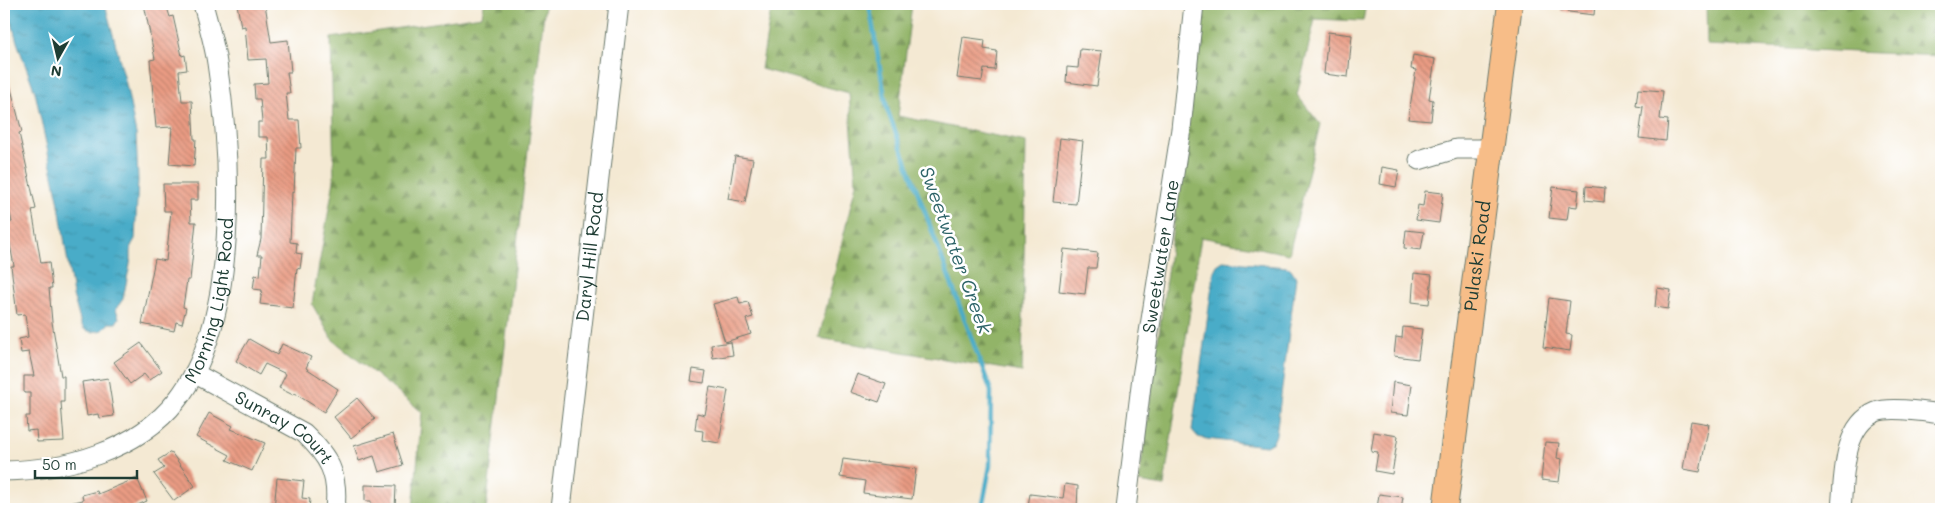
<svg xmlns="http://www.w3.org/2000/svg" width="1945" height="513" viewBox="0 0 1945 513" font-family="Mali,sans-serif">
<style>
.forest{fill:url(#forest-firs);stroke:#58784e}
.water{fill:url(#water-ripples);stroke:#34747e}
.lines{fill:none;stroke-linecap:round;stroke-linejoin:round}
.stream{stroke:#48acc8;stroke-width:4.5}
.building{fill:url(#building-back-hatch)}
.minor-casing{stroke:#6a796c;stroke-width:21}
.major-casing{stroke:#6a796c;stroke-width:26}
.minor{stroke:#fff;stroke-width:19}
.major{stroke:#f7bd88;stroke-width:24}
.labels{text-anchor:middle;stroke-width:5;stroke-linejoin:round;paint-order:stroke}
.street-label{font-size:18px;fill:#1f3d34;stroke:#fff}
.water-label{font-size:19px;font-style:italic;fill:#2d6468;stroke:#fff}
</style>
<defs>
<pattern id="forest-firs" width="22" height="20" patternUnits="userSpaceOnUse" patternTransform="scale(1.25)"><rect width="22" height="20" fill="#92b468"/><path d="M5 1l3.5 6h-7zM16 11l3.5 6h-7z" fill="#779456"/></pattern>
<pattern id="water-ripples" width="26" height="14" patternUnits="userSpaceOnUse" patternTransform="scale(1.25)"><rect width="26" height="14" fill="#48acc8"/><path d="M2 4q2-2 4 0t4 0M15 11q2-2 4 0t4 0" fill="none" stroke="#3b8da3"/></pattern>
<pattern id="building-back-hatch" width="6" height="6" patternUnits="userSpaceOnUse" patternTransform="scale(1.25)"><rect width="6" height="6" fill="#ea9b83"/><path d="M-1 5l2 2M0 0l6 6M5-1l2 2" fill="none" stroke="#bd806c"/></pattern>
</defs>
<rect width="100%" height="100%" fill="#fff"/>
<filter id="ink" filterUnits="userSpaceOnUse"><feTurbulence type="fractalNoise" baseFrequency=".02" numOctaves="2"/><feDisplacementMap in="SourceGraphic" scale="10" xChannelSelector="R" yChannelSelector="G"/><feConvolveMatrix kernelMatrix="1 2 1 2 8 2 1 2 1" color-interpolation-filters="sRGB"/></filter>
<filter id="wash" filterUnits="userSpaceOnUse"><feTurbulence type="fractalNoise" baseFrequency=".0096" numOctaves="4" result="noise"/><feDisplacementMap in="SourceGraphic" scale="20" xChannelSelector="R" yChannelSelector="G"/><feGaussianBlur stdDeviation="1.12" result="paint"/><feColorMatrix in="noise" values="0 0 0 0 0 0 0 0 0 0 0 0 0 0 0 0 0 1.4 0 .05"/><feComposite in="paint" operator="in"/></filter>
<g filter="url(#wash)">
<rect width="100%" height="100%" fill="#f4e9d3"/>
<path class="forest" d="M484,4H545L486,509H413L422,412L332,339L312,304L334,181L331,38L482,16Z
M772,4H912L898,116L1026,142L1022,372L819,338L856,184L849,93L761,69Z
M1203,4H1366L1363,21L1315,19L1297,95L1320,124L1289,254L1201,237L1164,486L1139,482Z
M1706,4H1941V56L1707,45Z"/>
<path class="water" d="M7,4H105L126,84L136,134L138,180L135,239L131,246V259L123,299L116,309L119,318L116,323H109L103,330L92,332L85,330L81,324L73,295L58,199L35,92L17,42Z
M1223,261L1286,267L1291,269L1296,277L1276,435L1273,442L1266,446L1207,439L1198,437L1192,430L1214,271L1217,265Z"/>
<g class="lines">
<path class="stream" d="M869,4L887,109L991,391L990,466L982,509"/>
</g>
<g id="blocks">
<path class="building" d="M144,4H166L170,17L173,16L182,56L185,55L187,70L179,71L182,101H192L194,139H196L194,166L169,164L172,127L156,128L150,60L155,59Z
M237,4H265L271,42L288,40L291,72H287L290,93H286L289,120H299L301,148H296L294,193L292,192L290,242L297,243L296,253L302,254L300,269L297,268L293,308L260,304L262,290L253,289L255,275L260,276L262,255H257L261,239L263,159H269L268,137H258V122H262L260,99H255L254,84L268,83L266,59L248,60L245,26L241,27Z
M1562,4H1595L1594,15L1561,11Z
M1328,32L1352,35L1348,77L1324,74Z
M963,37L985,40L984,49L997,51L995,70L984,69L982,81L957,78Z
M1080,49L1102,51L1097,86L1066,82L1067,67L1078,68Z
M1413,55L1435,59L1429,99L1433,100L1431,121L1408,119L1416,70L1411,69Z
M4,73H7L22,132L19,133L36,209L32,210L41,263L49,262L52,288H49L52,322L61,376H64V402H61L64,441L37,442L36,430L27,431L26,416H30V393H24V376H34L29,352L21,353L19,339L28,337L25,314L17,315L11,266H14L6,223L12,222L6,198H4Z
M1638,89L1663,91L1660,119L1668,120L1666,141L1639,138L1643,107L1636,106Z
M1060,138L1083,141L1076,204L1053,202Z
M735,156L753,159L745,202L728,199Z
M1382,167L1399,170L1396,187L1380,184Z
M163,184H198V200H190L191,222H196L190,280H187L183,307L186,308L182,324L176,322L174,331L142,324L155,259L166,261L171,211H164Z
M1586,186L1605,188L1604,202L1585,200Z
M1553,187L1579,190L1577,207L1569,206L1567,220L1549,218Z
M1425,191L1443,193L1439,223L1416,220L1418,205L1423,206Z
M1406,230L1424,232L1421,250L1404,248Z
M1064,249L1098,253L1096,268H1088L1085,294L1059,291Z
M1414,273L1432,275L1429,304L1412,302Z
M1657,288L1671,290L1668,309L1655,307Z
M738,297L740,304L748,302L753,317L746,319L751,334L725,342L713,304Z
M1549,298L1570,301L1566,334L1572,335L1570,351L1543,347Z
M1403,327L1422,329L1418,359L1394,356L1396,337L1402,338Z
M249,339L277,355L282,344L311,357L306,368L338,389L324,412L294,393L293,395L279,388L286,374L265,364L259,375L236,361Z
M731,342L733,355L713,358L711,345Z
M141,343L162,371L149,380L144,374L130,384L114,362Z
M693,369L706,371L704,383L691,381Z
M857,374L886,384L879,402L850,392Z
M108,378L114,416L99,418L98,414L87,416L82,382Z
M1393,382L1412,385L1408,415L1390,413Z
M710,387L728,390L719,443L702,440L703,431L695,430L697,413L705,415Z
M357,398L375,419L351,438L334,417Z
M209,413L233,426L231,429L265,443L252,471L227,460L230,455L196,437Z
M1691,421L1709,424L1700,472L1683,469Z
M1374,432L1398,436L1392,474L1375,471L1378,452L1371,451Z
M393,434L403,465L379,472L374,456L359,461L354,446Z
M1545,442L1559,443L1557,458L1562,459L1559,482L1541,480Z
M171,452L195,486L174,501L154,474L164,468L158,460Z
M843,459L916,469L912,499L863,493L865,481L840,477Z
M137,478L147,501L128,509H61V505L83,500L82,495L97,491L98,494Z
M277,478L304,481L302,498L310,499L309,509H274Z
M1065,484L1078,486L1077,509H1031V506H1028L1030,494L1063,498Z
M365,485L396,486L395,509H371V501H365Z
M1379,494L1403,497L1401,509H1377Z"/>
</g>
</g>
<g filter="url(#ink)">
<use href="#blocks" fill-opacity="0" stroke="#6a796c" stroke-width="1"/>
<g class="lines">
<defs>
<g id="minor">
<path d="M1419,160L1456,149H1491"/>
<path id="s1" d="M194,373L304,433C329,457 339,474 335,509"/>
<path id="s2" d="M4,471C65,470 137,451 177,400C240,320 232,159 217,63C214,43 208,23 203,4"/>
<path id="s3" d="M561,509L619,4"/>
<path id="s4" d="M1126,509L1142,377L1181,129L1194,4"/>
<path d="M1841,509C1844,479 1842,426 1876,412C1890,406 1926,412 1941,414"/>
</g>
<g id="major">
<path id="s5" d="M1445,509L1510,4"/>
</g>
</defs>
<use href="#minor" class="minor-casing"/>
<use href="#major" class="major-casing"/>
<use href="#minor" class="minor"/>
<use href="#major" class="major"/>
</g>
</g>
<g class="labels">
<g class="street-label">
<text dy="6" stroke="none"><textPath href="#s5" startOffset="255">Pulaski Road</textPath></text>
<text dy="6" stroke="none"><textPath href="#s3" startOffset="254">Daryl Hill Road</textPath></text>
<text dy="6" stroke="none"><textPath href="#s4" startOffset="255">Sweetwater Lane</textPath></text>
<text dy="6" stroke="none"><textPath href="#s2" startOffset="300">Morning Light Road</textPath></text>
<text dy="6" stroke="none"><textPath href="#s1" startOffset="106">Sunray Court</textPath></text>
</g>
<g class="water-label">
<text transform="translate(956 250) rotate(70)" y="7">Sweetwater Creek</text>
</g>
</g>
<rect width="1945" height="513" fill="none" stroke="#fff" stroke-width="20"/>
<g transform="translate(58 58) rotate(188)" stroke="#ffffff" stroke-width="4" paint-order="stroke">
<path d="M0-4L9 19L0 12L-9 19Z" fill="#1f3d34"/>
<text y="-8" font-size="14" font-weight="bold" text-anchor="middle" fill="#1f3d34">N</text>
</g>
<path d="M35 470v8h102v-8" fill="none" stroke="#1f3d34" stroke-width="2.5"/>
<text x="42" y="470" font-size="15" fill="#1f3d34" stroke="#ffffff" stroke-width="4" paint-order="stroke">50 m</text>
</svg>
